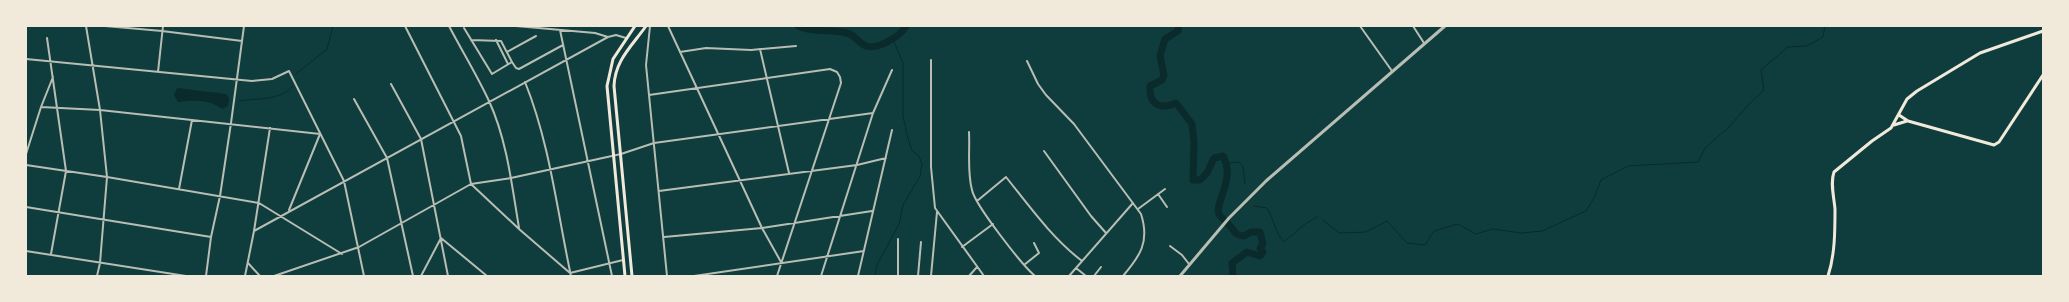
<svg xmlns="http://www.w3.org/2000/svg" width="2069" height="302" viewBox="0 0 2069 302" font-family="Mulish,sans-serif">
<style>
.water{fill:#0a2a2b}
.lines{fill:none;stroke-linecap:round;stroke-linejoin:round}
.stream{stroke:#0a2a2b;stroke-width:1}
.river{stroke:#0a2a2b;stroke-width:7}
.minor{stroke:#b8beb3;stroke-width:2}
.tertiary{stroke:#b8beb3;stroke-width:3}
.secondary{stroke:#f1e9da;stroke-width:3}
</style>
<rect width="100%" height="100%" fill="#0f3d3e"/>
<path class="water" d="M177,88L226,94L229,98L228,106L222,109C209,99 193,100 178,102L174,95Z"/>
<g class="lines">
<path class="stream" d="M296,74L327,49L333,26
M239,101C256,98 281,101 293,86
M1227,163L1239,162L1243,167L1245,184
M1254,206L1267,208C1274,219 1275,233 1284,242L1305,224L1317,217
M1323,220L1339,233L1366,232L1387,221L1407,243L1425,245L1434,231L1458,224L1476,234L1493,229L1521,233L1542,231L1586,211L1594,198L1601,180L1628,166L1698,162L1705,148L1730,126L1748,105L1764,90L1761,70L1788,47L1807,46L1823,37L1825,26
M875,276L877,265L899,224L903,205L920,176L922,164L919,156L912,151L907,135L903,116V63L895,44L891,39"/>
<path class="river" d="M798,26C813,33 831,29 847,33C855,35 858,42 864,45C875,52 901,36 906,26
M1179,26L1178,31L1165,39L1160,56L1164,75L1162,80L1150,86C1149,105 1160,110 1176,103L1192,124L1194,142L1193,180H1200L1207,173L1214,158L1223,156C1236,180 1214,203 1219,214C1221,218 1227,222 1230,226C1235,232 1235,235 1244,236L1251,232H1260L1263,244L1260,248L1263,252L1260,256L1247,252L1232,263L1233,276"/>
<path class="minor" d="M86,26L100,110L107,177L100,263L97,276
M105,26L162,31L242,41
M405,26L461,136L471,184L519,229L570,273L623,260
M449,26C462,51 477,75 489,101C507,140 512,186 519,228
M516,26L595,33L608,37
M650,26L646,65L667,276
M668,26L762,228L781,262
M1360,26L1392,71
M1413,26L1424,43
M464,28L492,74L512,62L516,68L519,69L563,45
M560,30L612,276
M47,38L66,171L51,254
M471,40L501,41L512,62
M496,40L508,64
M760,49L789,173
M507,52L536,36
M680,52L706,48L751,50L796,46
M26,59L252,81L272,79L289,71L344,181L364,276
M931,60V167L935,208L984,276
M1027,61L1038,84L1046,95L1074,124L1141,214C1150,242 1140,256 1123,276
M158,72L163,26
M525,82C550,144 557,211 571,276
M391,84L421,139L448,276
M649,95L830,69L837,72L840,77L841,83L777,276
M354,99L387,158L413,276
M41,107L53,77
M969,132C970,150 967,172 972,190C975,205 1022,265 1035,276
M1044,151L1091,216L1106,233
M26,154L41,107L100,110L320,134
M26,165L107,177L259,203L342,254
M179,189L192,120
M659,191L857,165L886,158
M1158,194L1167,207
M977,201L1006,177C1030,207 1052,238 1082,261
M26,207L211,237
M1138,209L1165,189
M289,210L320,134
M254,231L608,37L616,35L626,38
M664,237L762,228L872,211
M1170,246L1182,255L1189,264
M962,247L993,224
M26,251L186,276
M248,263L260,276
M1024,265L1039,253L1034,243
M1076,268L1086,276
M206,276L211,237L220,196L231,123L244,26
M245,276L254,231L270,128
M274,276L359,247L471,184L511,178L621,154L654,143L873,113
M421,276L441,238L487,276
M694,276L864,251
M821,276L873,113L892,70
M858,276L892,130
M898,276V239
M918,276L921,242
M931,276L937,212
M969,276L977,267
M1069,276L1133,203
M1094,276L1101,267"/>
<path class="tertiary" d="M1180,276L1229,218L1266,181L1445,26"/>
<path class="secondary" d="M1899,115L1908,121L1994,145L1999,142L2043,75
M1894,125L1907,121
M625,276L607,86L613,59L635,26
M632,276L614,86C615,60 632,46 646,26
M1828,276C1835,255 1835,230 1835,209C1834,197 1830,183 1834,172L1872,141L1891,128L1907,99L1917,91L1980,53L2043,31"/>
</g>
<rect width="2069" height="302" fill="none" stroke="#f1e9da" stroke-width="54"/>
</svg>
